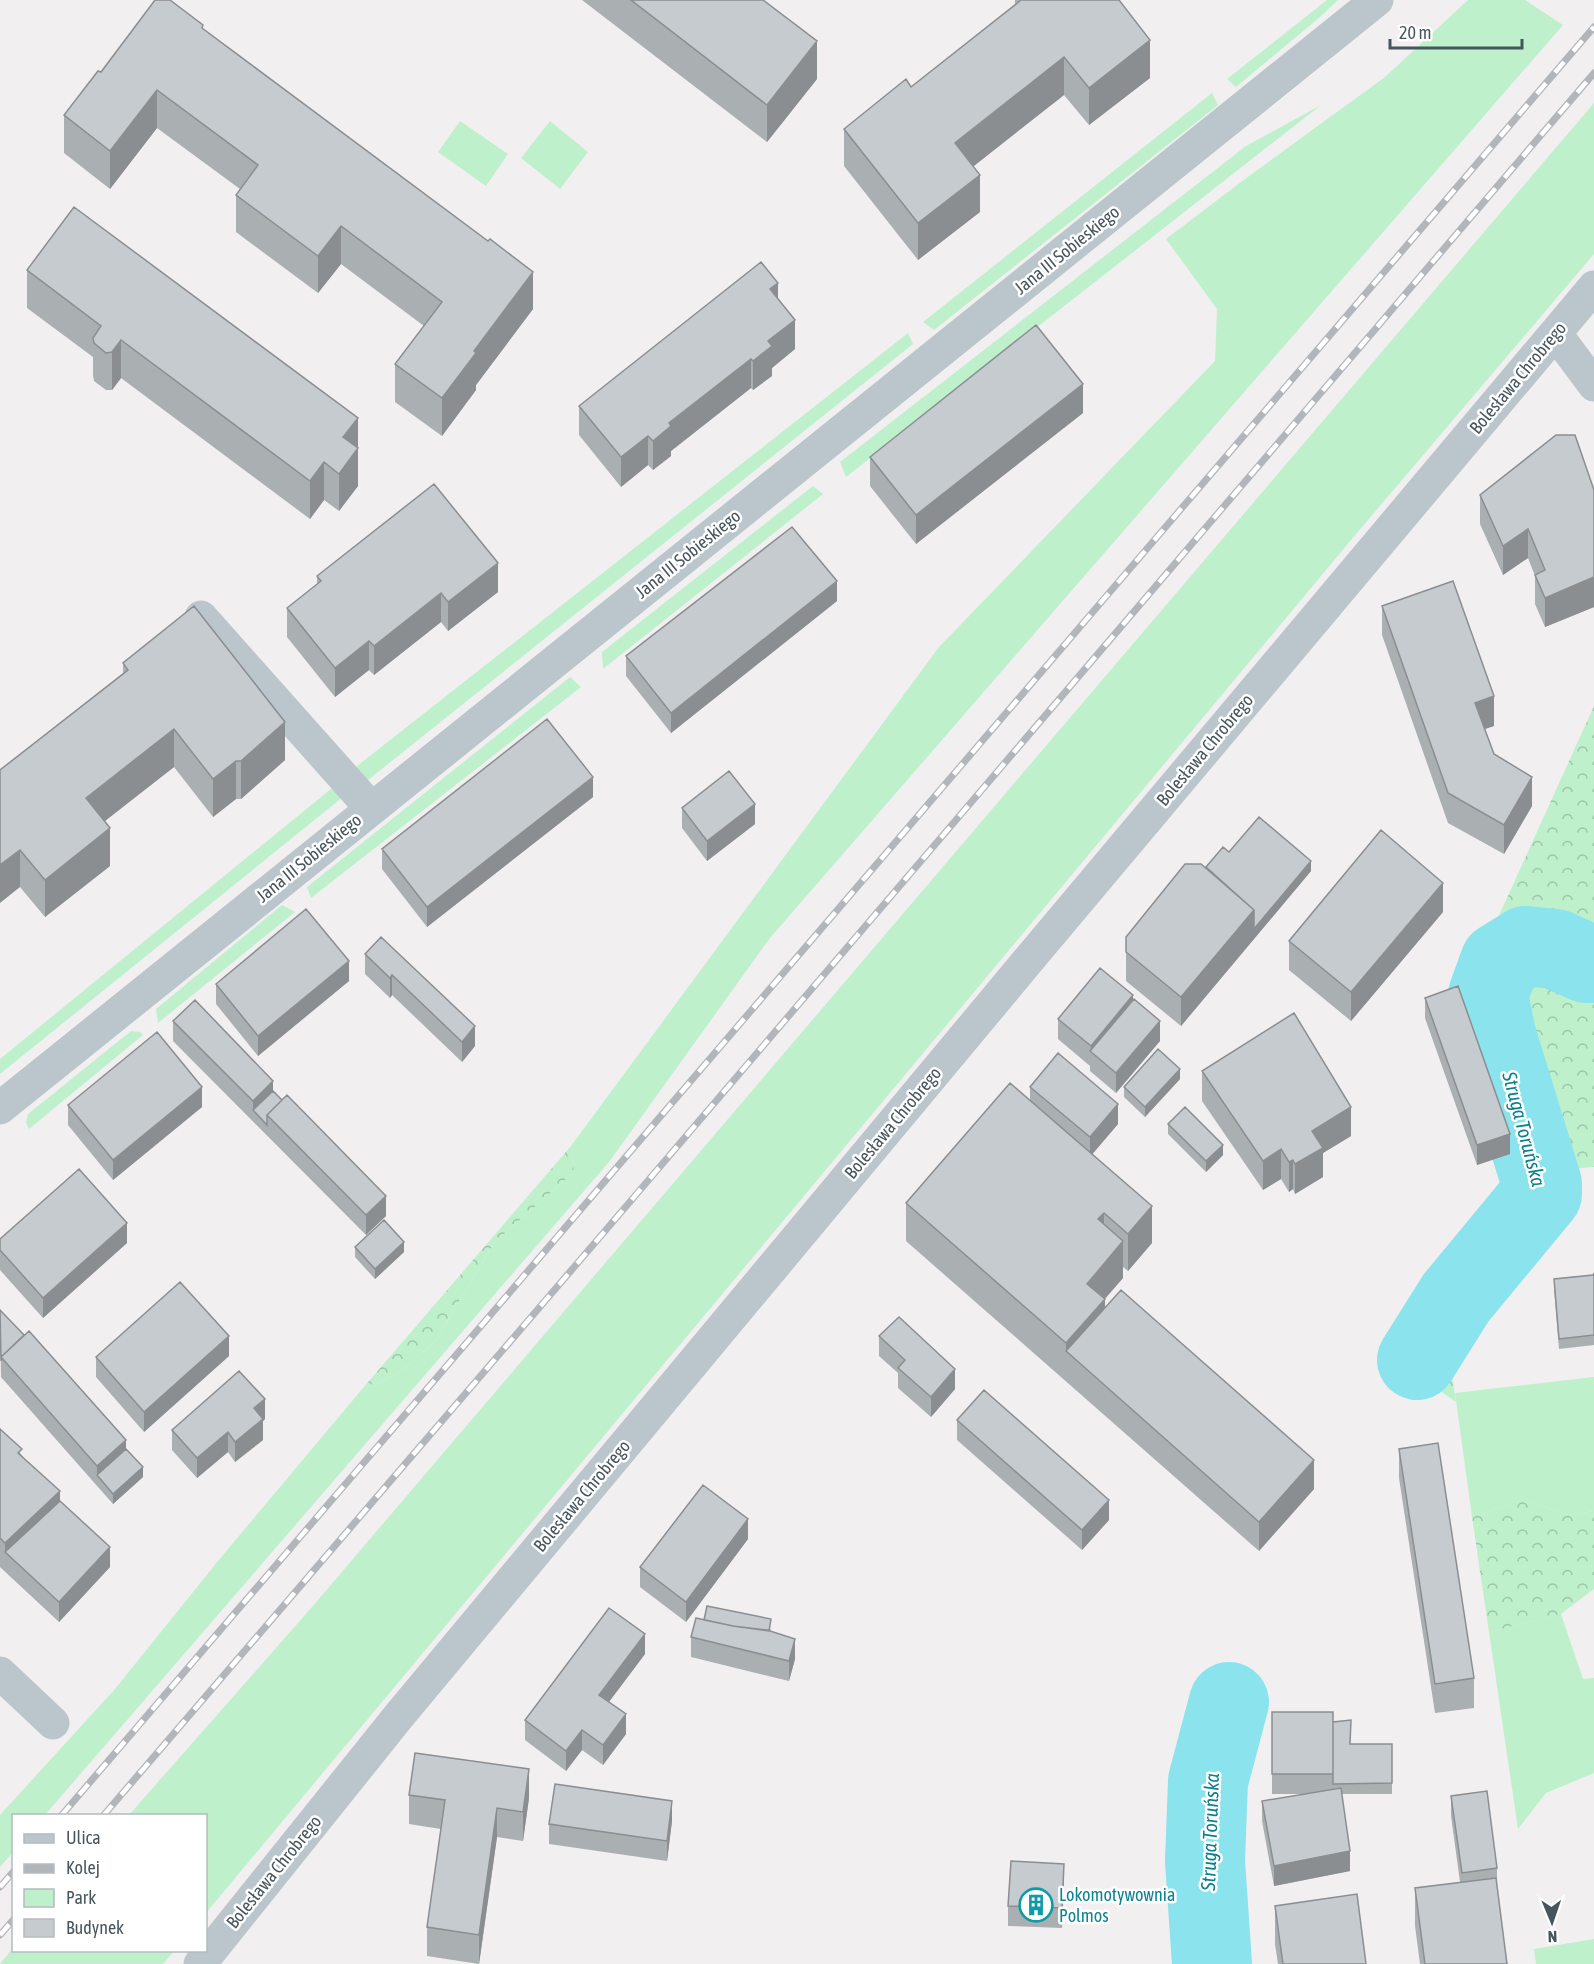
<svg xmlns="http://www.w3.org/2000/svg" width="1594" height="1964" viewBox="0 0 1594 1964" font-family="'Asap Condensed',sans-serif">
<style>
.green{fill:#bef0cc}
.forest{fill:url(#forest-crowns)}
.lines{fill:none;stroke-linecap:round;stroke-linejoin:round}
.river{stroke:#8ae3ed;stroke-width:80}
.minor{stroke:#bbc6cc;stroke-width:33}
.rail-casing{stroke:#b2b6ba;stroke-width:7}
.rail{stroke:#fff;stroke-width:4.5;stroke-dasharray:14;stroke-linecap:butt}
.wall{fill:#aaafb2}
.shaded-wall{fill:#8b8e91}
.building{fill:#c6cbcf;stroke:#8b8e91;stroke-width:1.5}
.labels{text-anchor:middle;stroke-width:5;stroke-linejoin:round;paint-order:stroke}
.street-label{font-size:18px;fill:#47555d;stroke:#fff}
.culture-label{font-size:18px;fill:#0d838f;stroke:#fff;text-anchor:start}
.water-label{font-size:20px;font-style:italic;fill:#0c808d;stroke:#fff}
</style>
<defs>
<pattern id="forest-crowns" width="20" height="18" patternUnits="userSpaceOnUse" patternTransform="scale(1.5)"><rect width="20" height="18" fill="#bef0cc"/><path d="M2 6a3 3 0 1 1 6 0M12 15a3 3 0 1 1 6 0" fill="none" stroke="#9cc5a9"/></pattern>
</defs>
<rect width="100%" height="100%" fill="#f2eff0"/>
<path class="green" d="M1327,0H1338L1320,17L1236,87L1227,79Z
M1468,0H1525L1563,25L770,938L609,1162L45,1815L14,1816L13,1852L0,1867V1815L115,1689L218,1561L363,1388L398,1374L436,1340L494,1243L574,1172L571,1146L939,647L1215,361L1217,309L1166,239L1241,182L1385,77Z
M1212,93L1218,105L934,330L923,322Z
M1594,103V254L1351,540L206,1913V1816L129,1815L312,1607Z
M1321,105L846,477L840,462L1246,146Z
M460,121L508,154L486,186L438,152Z
M550,121L588,152L560,189L521,158Z
M908,333L913,344L368,780L352,770Z
M813,486L823,494L603,669L602,652Z
M570,677L581,687L311,898L307,887Z
M337,784L343,797L0,1074V1059Z
M282,905L295,912L158,1023L156,1009Z
M131,1031L140,1032L143,1035L29,1129L26,1123L28,1114Z
M1594,1377V1511L1569,1515L1521,1500L1472,1517L1455,1393Z
M1561,1614L1583,1679L1594,1678V1773L1546,1793L1518,1829L1489,1632Z
M1594,1939V1964H1536L1534,1949Z
M13,1948L14,1950L174,1951L163,1964H0Z"/>
<path class="forest" d="M1594,706V1167L1567,1169L1570,1213L1465,1308L1449,1355L1456,1402L1406,1367L1518,1206L1510,1154L1458,1006Z
M571,1146L574,1172L494,1243L436,1340L398,1374L363,1388Z
M1521,1500L1569,1515L1594,1511V1589L1561,1614L1489,1632L1472,1517Z"/>
<g class="lines">
<path class="river" d="M1417,1360L1456,1298L1542,1194V1184L1496,1035L1488,995L1500,962L1526,946L1555,949L1587,963H1594
M1212,1964L1205,1861L1208,1781L1229,1702"/>
<path class="minor" d="M1556,334L1594,385
M201,617L371,808
M0,1108L1377,0
M0,1673L53,1723
M200,1964L398,1717L1031,957L1594,287"/>
<defs>
<path id="rail" d="M61,1816L1594,27
M103,1816L599,1238L1594,73
M0,1887L14,1871
M0,1935L14,1919"/>
</defs>
<use href="#rail" class="rail-casing"/>
<use href="#rail" class="rail"/>
</g>
<path class="wall" d="M582,0H763L817,79L767,142Z
M1015,0H1119L1150,78L1089,125L1064,95L973,166L980,212L918,260L844,166V129L911,87L1015,5Z
M203,29L533,309L476,385V390L442,436L395,402V364L424,326L341,264L318,293L236,232V195L240,189L157,128L110,189L64,153V115L101,72Z
M27,270L358,448V486L339,511L324,500L310,519L121,378L112,390H106L94,381L93,375V357L27,308Z
M778,298L795,349L772,368V376L753,390L751,388L671,451V456L653,470L648,465L621,487L579,435V406Z
M1083,413L916,544L870,486V457Z
M1594,490V607L1545,627L1535,604V576L1528,558L1503,575L1480,524V495Z
M317,576L498,592L448,631L441,622L374,675L369,670L335,697L287,637V608L317,584Z
M837,601L671,733L626,676V656Z
M1382,606L1494,726L1485,729L1494,754L1532,806L1504,854L1448,823L1382,635Z
M123,663L285,760L241,799H236L213,817L174,767L104,821L110,866L45,917L20,887L0,770L123,673Z
M593,797L427,927L382,869V849Z
M682,808L755,824L707,861L682,828Z
M1229,852L1311,871L1181,1026L1126,981V937Z
M1443,912L1351,1021L1289,970V941Z
M381,937L475,1046L462,1062L392,995L390,998L365,974V954Z
M349,981L258,1056L216,1004V984Z
M1425,998L1510,1154L1477,1165L1425,1018Z
M1133,1001L1160,1041L1116,1093L1090,1071V1066L1058,1039V1019Z
M173,1021L273,1091L386,1216L366,1235L173,1041Z
M1202,1071L1351,1136L1323,1153V1177L1295,1194L1293,1189L1289,1192L1281,1179L1263,1190L1202,1101Z
M1180,1079L1145,1117L1124,1097V1087Z
M1030,1087L1118,1124L1092,1154L1152,1243L1128,1271L1123,1267V1278L1105,1299V1308L1314,1489L1259,1551L906,1241V1203L1030,1100Z
M68,1105L202,1107L113,1180L68,1125Z
M1168,1124L1223,1155L1206,1172L1168,1134Z
M0,1239L127,1243L43,1318L0,1270Z
M355,1247L404,1252L375,1279L355,1257Z
M1594,1273V1345L1559,1349L1554,1289V1279L1593,1275Z
M0,1310L126,1449L143,1477L113,1504L1,1377Z
M879,1336L955,1389L931,1417L898,1388V1373L879,1356Z
M229,1356L144,1432L96,1377V1357Z
M265,1419L263,1421V1440L235,1462L228,1452L197,1478L172,1450V1430Z
M957,1420L1109,1520L1082,1550L957,1440Z
M0,1429L60,1501L110,1567L59,1622L0,1567Z
M1399,1449L1474,1678V1708L1435,1713L1399,1478Z
M748,1539L686,1622L640,1587V1567Z
M704,1620L771,1629L770,1631L795,1659L789,1681L691,1657V1637Z
M645,1654L609,1702L626,1734L603,1765L582,1750L566,1771L525,1740V1720Z
M1272,1712L1333,1722L1351,1744H1392V1794H1342L1350,1871L1274,1886L1262,1821V1801L1303,1794H1272Z
M409,1795L529,1798L523,1841L497,1837L479,1964L427,1956V1927L441,1829L409,1824Z
M1451,1796L1497,1868V1888L1507,1964H1420L1415,1926V1888L1460,1882L1451,1816Z
M672,1821L667,1861L549,1844V1824Z
M1064,1884L1062,1928L1008,1926V1906Z
M1275,1906L1366,1964H1278L1275,1944Z"/>
<path class="shaded-wall" d="M1150,40V78L1089,125V88Z
M817,41V79L767,142V105Z
M1064,57V95L955,181V143Z
M157,90V128L110,189V151Z
M980,175V212L918,260V223Z
M341,226V264L318,293V256Z
M533,272V309L476,385V390L442,436V398L474,351Z
M778,283V312L770,289Z
M795,320V349L772,368V376L753,390V361L768,341Z
M121,340V378L112,390V352Z
M751,359V388L671,451V456L653,470V441L669,423Z
M1083,384V413L916,544V515Z
M358,418V486L339,511V474L343,437Z
M648,436V465L621,487V457Z
M324,462V500L310,519V481Z
M1528,529V558L1503,575V546Z
M498,563V592L448,631V602Z
M1594,577V607L1545,627V598Z
M837,581V601L671,733V713Z
M441,593V622L374,675V646Z
M369,641V670L335,697V668Z
M1494,696V726L1475,732V703Z
M285,722V760L241,799V761Z
M174,729V767L86,836V798Z
M236,761V799L213,817V779Z
M593,777V797L427,927V907Z
M1532,777V806L1504,854V825Z
M755,804V824L707,861V841Z
M110,828V866L45,917V880Z
M20,850V887L0,903V865Z
M1311,861V871L1181,1026V997L1254,910Z
M1443,883V912L1351,1021V992Z
M349,961V981L258,1056V1036Z
M392,975V995L390,998V978Z
M1133,995V1015L1091,1051V1046Z
M1160,1021V1041L1116,1093V1073Z
M475,1026V1046L462,1062V1042Z
M1180,1069V1079L1145,1117V1107Z
M273,1081V1101L253,1110V1101Z
M202,1087V1107L113,1180V1160Z
M1118,1104V1124L1090,1157V1137Z
M1351,1107V1136L1323,1153V1177L1295,1194V1164L1312,1131Z
M1510,1134V1154L1477,1165V1145Z
M1223,1145V1155L1206,1172V1161Z
M1281,1149V1179L1263,1190V1161Z
M1293,1160V1189L1289,1192V1162Z
M386,1196V1216L366,1235V1215Z
M1152,1206V1243L1128,1271V1234Z
M1104,1213V1251L1098,1219Z
M127,1223V1243L43,1318V1298Z
M1123,1241V1278L1101,1303L1105,1299V1337L1066,1351V1343L1087,1284Z
M404,1242V1252L375,1279V1269Z
M229,1336V1356L144,1432V1412Z
M955,1369V1389L931,1417V1397Z
M265,1399V1419L263,1421V1440L235,1462V1442L254,1408Z
M228,1432V1452L197,1478V1458Z
M126,1440V1460L97,1475V1466Z
M1314,1460V1489L1259,1551V1522Z
M143,1467V1477L113,1504V1494Z
M60,1491V1521L5,1552V1543Z
M1109,1500V1520L1082,1550V1530Z
M748,1519V1539L686,1622V1602Z
M110,1547V1567L59,1622V1602Z
M645,1634V1654L599,1715V1695Z
M795,1639V1659L789,1681V1661Z
M626,1714V1734L603,1765V1745Z
M582,1730V1750L566,1771V1751Z
M529,1769V1798L523,1841V1812Z
M672,1801V1821L667,1861V1841Z
M497,1808V1837L479,1964V1935Z
M1350,1851V1871L1274,1886V1866Z
M1064,1864V1884L1062,1928V1908Z"/>
<path class="building" d="M155,0H170L203,25L202,28L488,241L490,239L533,272L474,351L476,353L442,398L395,364L442,302L341,226L318,256L236,195L258,165L157,90L110,151L64,115L98,71L101,72Z
M631,0H763L817,41L767,105Z
M1020,0H1119L1150,40L1089,88L1064,57L955,143L980,175L918,223L844,129L906,79L911,87L1020,1Z
M74,207L358,418L343,437L358,448L339,474L324,462L310,481L121,340L112,352L106,353L94,343L93,338L101,326L27,270Z
M761,262L778,283L770,289L795,320L768,341L772,346L753,361L751,359L669,423L671,426L653,441L648,436L621,457L579,406Z
M1036,325L1083,384L916,515L870,457Z
M1556,435H1575L1594,490V577L1545,598L1535,575L1545,570L1528,529L1503,546L1480,495Z
M434,484L498,563L448,602L441,593L374,646L369,641L335,668L287,608L321,581L317,576Z
M792,527L837,581L671,713L626,656Z
M1453,581L1494,696L1475,703L1494,754L1532,777L1504,825L1448,793L1382,606Z
M194,606L285,722L241,761H236L213,779L174,729L86,798L110,828L45,880L20,850L0,865V770L128,670L123,663Z
M547,719L593,777L427,907L382,849Z
M729,771L755,804L707,841L682,808Z
M1259,817L1311,861L1254,929V910L1206,867L1223,847L1229,852Z
M1381,830L1443,883L1351,992L1289,941Z
M1185,864H1201L1254,910L1181,997L1126,952V937Z
M306,909L349,961L258,1036L216,984Z
M381,937L475,1026L462,1042L392,975L390,978L365,954Z
M1100,968L1133,995L1091,1046L1058,1019Z
M1458,986L1510,1134L1477,1145L1425,998Z
M1134,999L1160,1021L1116,1073L1090,1051Z
M195,1000L273,1081L253,1101L173,1021Z
M1294,1013L1351,1107L1312,1131L1323,1148L1295,1164L1293,1160L1289,1162L1281,1149L1263,1161L1202,1071Z
M157,1032L202,1087L113,1160L68,1105Z
M1158,1049L1180,1069L1145,1107L1124,1087Z
M1058,1053L1118,1104L1090,1137L1030,1087Z
M1010,1083L1152,1206L1128,1234L1104,1213L1098,1219L1123,1241L1087,1284L1105,1299L1066,1343L906,1203Z
M273,1091L282,1100L267,1115V1125L253,1110Z
M287,1095L386,1196L366,1215L267,1115Z
M1185,1107L1223,1145L1206,1161L1168,1124Z
M79,1169L127,1223L43,1298L0,1250V1239Z
M384,1220L404,1242L375,1269L355,1247Z
M1594,1273V1335L1559,1339L1554,1279L1593,1275Z
M180,1282L229,1336L144,1412L96,1357Z
M1121,1290L1314,1460L1259,1522L1066,1351Z
M0,1310L24,1335L1,1357V1361Z
M899,1317L955,1369L931,1397L898,1368L905,1360L879,1336Z
M29,1331L126,1440L97,1466L1,1357Z
M239,1371L265,1399L254,1408L263,1419L235,1442L228,1432L197,1458L172,1430Z
M984,1390L1109,1500L1082,1530L957,1420Z
M0,1429L22,1449L18,1453L60,1491L5,1543L0,1538Z
M1438,1443L1474,1678L1435,1684L1399,1449Z
M126,1449L143,1467L113,1494L97,1475Z
M703,1485L748,1519L686,1602L640,1567Z
M60,1501L110,1547L59,1602L5,1552Z
M707,1606L771,1619L769,1631L733,1626L704,1620Z
M609,1608L645,1634L599,1695L626,1714L603,1745L582,1730L566,1751L525,1720Z
M696,1618L733,1626L767,1630L795,1639L789,1661L691,1637Z
M1272,1712H1333V1774H1272Z
M1351,1720L1350,1744H1392V1783L1333,1784V1722Z
M415,1753L529,1769L523,1812L497,1808L479,1935L427,1927L445,1800L409,1795Z
M555,1784L672,1801L667,1841L549,1824Z
M1341,1788L1350,1851L1274,1866L1262,1801Z
M1487,1791L1497,1868L1462,1873L1451,1796Z
M1011,1861L1064,1864L1062,1908L1008,1906Z
M1496,1878L1507,1964H1425L1415,1888Z
M1357,1894L1366,1964H1283L1275,1906Z"/>
<defs>
<symbol id="building-ring" viewBox="-11 -11 22 22"><circle r="9.5" fill="#fff" stroke="#0f9aa8" stroke-width="1.5"/><path d="M-4-6H4V6H1V3H-1V6H-4ZM-2.5-4.3h1.7v1.8h-1.7ZM.8-4.3h1.7v1.8H.8ZM-2.5-1h1.7V.8h-1.7ZM.8-1h1.7V.8H.8Z" fill="#0f9aa8"/></symbol>
</defs>
<g fill-rule="evenodd">
<use href="#building-ring" x="1017" y="1886" width="38" height="38"/>
</g>
<g class="labels">
<g class="street-label">
<text transform="translate(1067 250) rotate(-39)" y="6">Jana III Sobieskiego</text>
<text transform="translate(1518 378) rotate(-50)" y="6">Bolesława Chrobrego</text>
<text transform="translate(688 554) rotate(-39)" y="6">Jana III Sobieskiego</text>
<text transform="translate(1205 750) rotate(-50)" y="6">Bolesława Chrobrego</text>
<text transform="translate(309 858) rotate(-39)" y="6">Jana III Sobieskiego</text>
<text transform="translate(893 1123) rotate(-50)" y="6">Bolesława Chrobrego</text>
<text transform="translate(582 1496) rotate(-50)" y="6">Bolesława Chrobrego</text>
<text transform="translate(274 1872) rotate(-51)" y="6">Bolesława Chrobrego</text>
</g>
<g class="culture-label">
<text x="1059" y="1901">Lokomotywownia<tspan x="1059" dy="21">Polmos</tspan></text>
</g>
<g class="water-label">
<text transform="translate(1524 1129) rotate(75)" y="7">Struga Toruńska</text>
<text transform="translate(1210 1832) rotate(-88)" y="7">Struga Toruńska</text>
</g>
</g>
<rect x="12" y="1814" width="195" height="138" fill="#ffffff" stroke="#b5bbbe" stroke-width="1.5"/>
<rect x="24" y="1834" width="30" height="9" fill="#bbc6cc" stroke="#b5bbbe" stroke-width="1.5"/>
<text x="66" y="1844" font-size="18" fill="#47555d">Ulica</text>
<rect x="24" y="1864" width="30" height="9" fill="#b2b6ba" stroke="#b5bbbe" stroke-width="1.5"/>
<text x="66" y="1874" font-size="18" fill="#47555d">Kolej</text>
<rect x="24" y="1889" width="30" height="18" fill="#bef0cc" stroke="#b5bbbe" stroke-width="1.5"/>
<text x="66" y="1904" font-size="18" fill="#47555d">Park</text>
<rect x="24" y="1919" width="30" height="18" fill="#c6cbcf" stroke="#b5bbbe" stroke-width="1.5"/>
<text x="66" y="1934" font-size="18" fill="#47555d">Budynek</text>
<g transform="translate(1552 1922) rotate(178)" stroke="#ffffff" stroke-width="4.5" paint-order="stroke">
<path d="M0-4.5L10 22L0 15L-10 22Z" fill="#47555d"/>
<text y="-9" font-size="16" font-weight="bold" text-anchor="middle" fill="#47555d">N</text>
</g>
<path d="M1390 39v9h132v-9" fill="none" stroke="#47555d" stroke-width="3"/>
<text x="1399" y="39" font-size="18" fill="#47555d" stroke="#ffffff" stroke-width="4.5" paint-order="stroke">20 m</text>
</svg>
